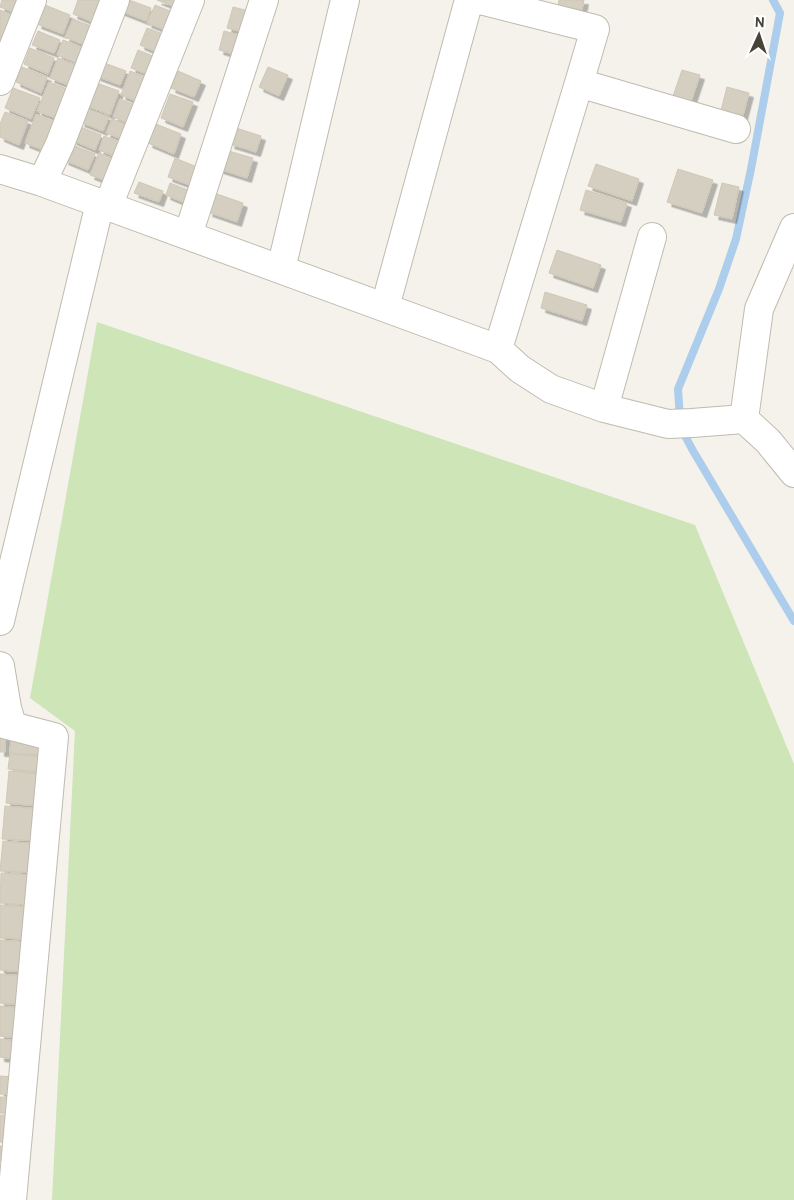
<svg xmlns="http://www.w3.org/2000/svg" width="794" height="1200" viewBox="0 0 794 1200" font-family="Overpass,sans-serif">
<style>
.green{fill:#cde5b7}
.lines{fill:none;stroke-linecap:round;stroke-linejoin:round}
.stream{stroke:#accdec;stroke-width:8}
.building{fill:#d5cfc1;stroke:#d0c7b5;filter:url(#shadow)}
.minor-casing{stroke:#bfbbae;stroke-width:30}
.minor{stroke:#fff;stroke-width:28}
</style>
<defs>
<filter id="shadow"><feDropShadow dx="4.5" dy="4.5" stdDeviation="0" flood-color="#0004"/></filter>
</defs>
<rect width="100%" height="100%" fill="#f4f2eb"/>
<path class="green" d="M97,322L695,525L794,764V1200H52L75,731L30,698Z"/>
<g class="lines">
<path class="stream" d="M680,419L678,389L719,289L736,239L751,169L780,13L773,0
M682,430L692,449L794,621"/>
</g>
<path class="building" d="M2,0H30L24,16L0,7Z
M78,0H102L100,25L73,14Z
M122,0H129L151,8L146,21L118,10Z
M157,0H184L180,9Z
M559,0H584L582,10L558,6Z
M45,5L70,15L63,34L37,24Z
M155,5L180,15L173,33L147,23Z
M233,7L253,12L247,33L227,28Z
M0,10L20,18L0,53Z
M73,19L96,28L89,47L65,37Z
M147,28L173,38L166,56L140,45Z
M38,31L60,40L54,53L32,45Z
M224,31L246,37L240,56L219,50Z
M63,40L88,50L82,65L57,55Z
M30,48L54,58L48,74L24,64Z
M138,50L163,60L157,78L131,68Z
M58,58L81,67L73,87L50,78Z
M102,62L126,71L120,85L96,76Z
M22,67L47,77L41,93L16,82Z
M268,67L288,75L279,96L259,87Z
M682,70L700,75L690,105L672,99Z
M130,71L156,81L146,105L121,95Z
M178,71L201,81L194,97L171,88Z
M49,82L72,91L61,120L37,111Z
M94,82L119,91L110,115L85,105Z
M727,87L749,93L742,119L720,114Z
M13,88L40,98L31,119L5,108Z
M170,94L193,102L183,127L161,118Z
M120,99L145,109L138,127L113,117Z
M85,108L109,117L103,131L80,122Z
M5,112L28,121L19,145L0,137V124Z
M36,114L59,124L48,152L25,143Z
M112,119L137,129L132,143L106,133Z
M156,124L181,134L174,154L148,143Z
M78,126L101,135L95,150L72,140Z
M236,128L261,136L256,152L230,144Z
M104,136L130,146L124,160L99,150Z
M70,144L95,154L88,170L64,160Z
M225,150L253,158L247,178L219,169Z
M99,153L123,163L115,184L90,175Z
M175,158L202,169L195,187L168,177Z
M596,164L639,179L632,201L588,186Z
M678,169L713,180L702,213L667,202Z
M139,182L163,191L159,202L134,193Z
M170,183L190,191L185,203L166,195Z
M722,183L739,187L732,219L714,215Z
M586,190L627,203L621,222L580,210Z
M214,193L243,203L237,222L208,212Z
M557,250L601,265L593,288L549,273Z
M545,292L587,305L582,321L541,308Z
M0,729H6L5,752H0Z
M11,736L40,737V755L10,753Z
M10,754L41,757L40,772L8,769Z
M9,771L41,774L38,806L6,803Z
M5,806L41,809L38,841L2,839Z
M3,841L36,844L34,873L0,871Z
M1,873L30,875L28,905L0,903Z
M0,905L27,907L24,939L0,938Z
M0,940L26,942L23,972L0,970Z
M0,974L24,976L21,1005L0,1003Z
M0,1006L19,1008L17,1038L0,1036Z
M0,1039L17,1041L15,1059L0,1057Z
M0,1076L15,1077L13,1095L0,1094Z
M0,1097L16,1098L14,1114L0,1113Z
M0,1115L12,1116L9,1143L0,1142Z
M0,1146L9,1147L7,1161H0Z"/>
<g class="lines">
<defs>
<path id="minor" d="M480,0L595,29L579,83L498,349
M0,81L32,0
M579,83L736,129
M0,169L42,182L498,349L520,369L551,389L604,408L668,424L692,423L744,419
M42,182L60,144L115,0
M108,206L190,0
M794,228L759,309L744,419L768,441L794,473
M188,235L264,0
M281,269L345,0
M385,307L469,0
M604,408L652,237
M0,621L100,203
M0,666L7,708L12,725
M0,723L54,737L12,1200"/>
</defs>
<use href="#minor" class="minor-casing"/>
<use href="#minor" class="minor"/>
</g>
<g transform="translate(759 35) rotate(3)" stroke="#ffffff" stroke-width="4" paint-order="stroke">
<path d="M0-4L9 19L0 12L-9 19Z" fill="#484339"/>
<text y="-8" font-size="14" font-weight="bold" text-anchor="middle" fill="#484339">N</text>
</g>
</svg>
